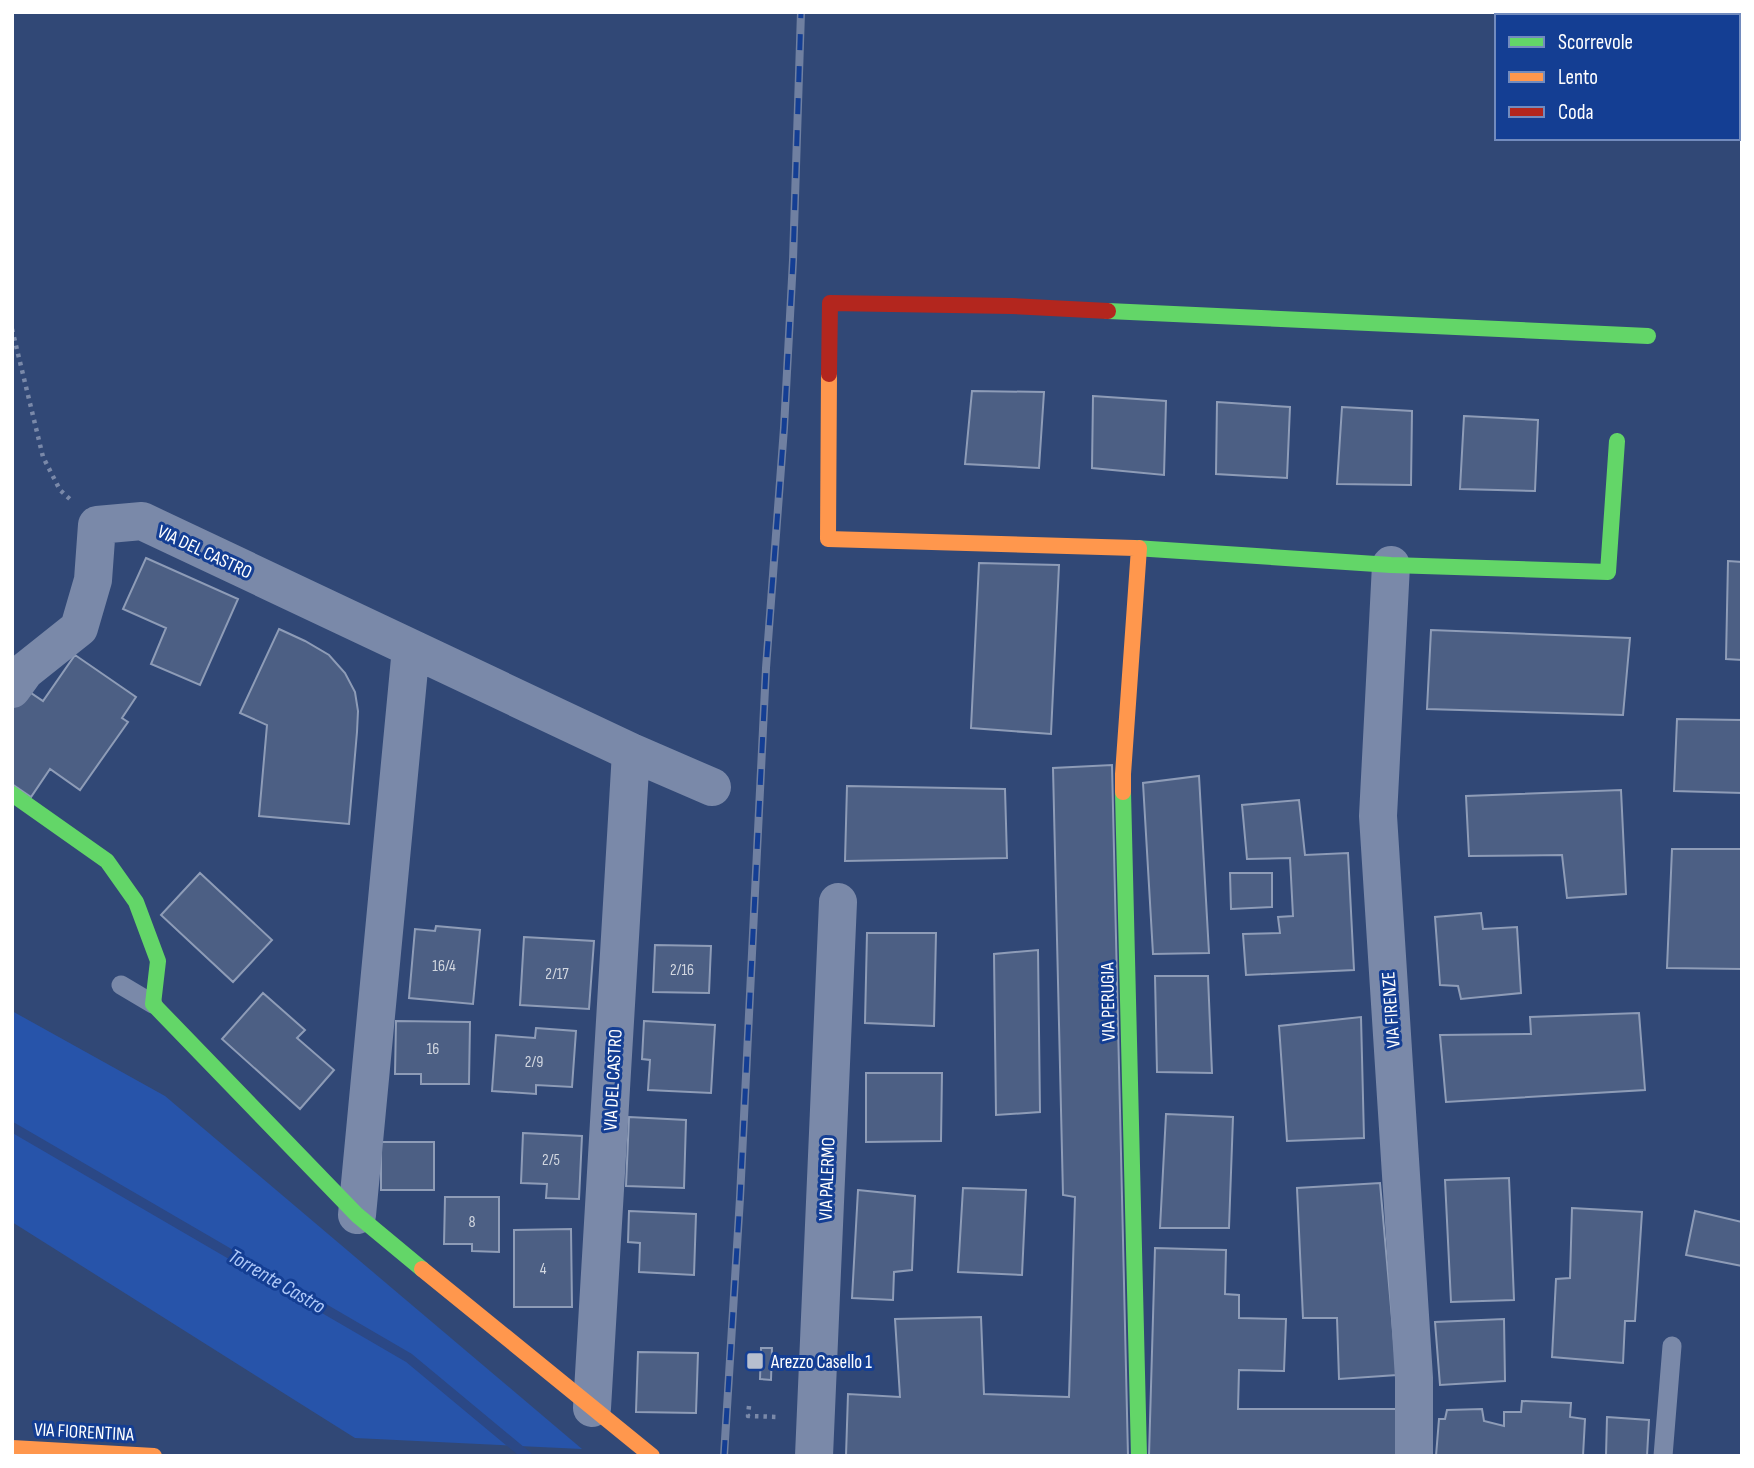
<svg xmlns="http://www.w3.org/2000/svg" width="1754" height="1468" viewBox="0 0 1754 1468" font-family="'Sofia Sans Condensed',sans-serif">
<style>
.green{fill:#2754aa}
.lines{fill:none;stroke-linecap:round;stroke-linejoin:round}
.stream{stroke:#2b4886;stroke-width:10}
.building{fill:#4c5f84;stroke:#8e9cb7;stroke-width:2}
.path{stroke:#7a89a9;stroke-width:4.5;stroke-dasharray:3.5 5;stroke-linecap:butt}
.lane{stroke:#7a89a9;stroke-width:19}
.street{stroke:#7a89a9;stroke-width:38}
.fast{stroke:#63d668;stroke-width:16}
.slow{stroke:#ff974d;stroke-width:16}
.jam{stroke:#b3261e;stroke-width:16}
.rail-casing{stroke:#7080a1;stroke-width:8}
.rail{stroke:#143e93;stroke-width:5;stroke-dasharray:16;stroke-linecap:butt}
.poi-dot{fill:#b7bfcf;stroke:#143e93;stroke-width:2.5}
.labels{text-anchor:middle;stroke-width:6;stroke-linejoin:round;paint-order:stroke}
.number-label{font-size:16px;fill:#d2d7e0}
.street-label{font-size:19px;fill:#fff;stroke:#143e93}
.poi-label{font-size:19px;fill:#fff;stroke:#143e93;text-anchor:start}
.water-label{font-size:21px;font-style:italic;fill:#afc9f8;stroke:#143e93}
</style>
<rect width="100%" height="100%" fill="#314876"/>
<path class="green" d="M12,1011L165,1096L582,1449L355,1438L12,1222Z"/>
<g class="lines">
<path class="stream" d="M12,1127L409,1358L527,1456"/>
</g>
<path class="building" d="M972,391L1044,392L1039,468L965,464Z
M1093,396L1166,401L1164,475L1092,468Z
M1217,402L1290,407L1287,478L1216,474Z
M1342,407L1412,411L1411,485L1337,484Z
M1464,416L1538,420L1535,491L1460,489Z
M146,558L238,599L200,685L151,664L166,628L123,609Z
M1728,561L1742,562V660L1726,659Z
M979,563L1059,565L1051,734L971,728Z
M279,629L305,641L329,655L345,673L355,692L358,711L357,732L349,824L259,816L267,725L240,713Z
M1431,630L1630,638L1623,715L1427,709Z
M75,655L136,697L122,718L128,722L80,790L50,769L31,797L12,784V708L25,689L43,701Z
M1677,719L1742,720V793L1674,791Z
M1112,765L1128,1456H846L848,1394L900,1397L895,1319L981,1317L984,1394L1069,1397L1075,1197L1063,1195L1053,768Z
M1199,776L1209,953L1153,954L1143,783Z
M847,786L1005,789L1007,858L845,861Z
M1621,790L1626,894L1567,898L1562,855L1469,856L1466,796Z
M1299,800L1305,855L1348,853L1354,970L1246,975L1243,934L1280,933L1278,917L1293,916L1290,858L1247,859L1242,805Z
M1672,849H1742V969L1667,968Z
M200,873L272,940L233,982L161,915Z
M1230,873H1272V907L1231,909Z
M1481,913L1483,929L1517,927L1521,993L1461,999L1458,986L1440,985L1435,917Z
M436,926L480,930L473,1004L409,998L415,929L435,931Z
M867,933H936L934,1026L865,1023Z
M524,937L594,941L589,1009L520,1005Z
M655,945L711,946L709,993L653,992Z
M1038,950L1040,1112L996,1115L994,954Z
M1155,976H1208L1212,1073L1157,1072Z
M263,993L305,1030L297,1038L334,1070L300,1109L222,1039Z
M1639,1013L1645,1090L1446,1102L1440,1035L1531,1034L1530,1017Z
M1361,1017L1364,1138L1287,1141L1279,1026Z
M396,1021L470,1022L469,1084H421V1074H395Z
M644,1021L715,1025L711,1093L648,1090L650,1060L642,1059Z
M536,1028L576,1031L572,1087L536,1085V1094L492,1091L496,1035L535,1038Z
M866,1073H942L941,1141L866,1142Z
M1166,1114L1233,1117L1229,1228H1160Z
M629,1117L686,1120L684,1188L626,1186Z
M523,1133L582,1136L579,1199L546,1198L547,1184L521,1183Z
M381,1142H434V1190H381Z
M1509,1178L1514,1300L1451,1302L1445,1180Z
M1380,1183L1397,1375L1339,1379L1337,1318H1303L1297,1188Z
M963,1188L1026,1190L1022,1275L958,1272Z
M858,1190L915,1196L912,1270L894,1272L893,1300L852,1298Z
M445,1197H499V1252L472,1251V1244H444Z
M1572,1208L1642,1212L1635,1321H1625L1623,1363L1552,1357L1556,1279L1570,1278Z
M629,1211L696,1214L694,1275L639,1272L640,1243L628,1242Z
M1695,1211L1742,1222V1266L1686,1255Z
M571,1229L572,1307H514V1230Z
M1155,1248L1226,1250L1225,1294L1239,1295V1318L1286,1319L1284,1371L1239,1370L1238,1409H1398V1456H1149Z
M1504,1319L1505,1381L1440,1385L1435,1322Z
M761,1348H772L771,1380L760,1379Z
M638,1352L698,1353L696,1413L636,1412Z
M1522,1401L1571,1403L1570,1417L1585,1419L1583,1456H1436L1439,1419H1445L1447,1410L1482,1409L1484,1421L1504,1426V1412H1521Z
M1607,1417L1649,1420L1647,1456H1606Z"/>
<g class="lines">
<path class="path" d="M12,329L43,457L60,490L72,501
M749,1406L748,1416L779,1417"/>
<path class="lane" d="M121,985L153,1004
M1663,1456L1672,1346"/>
<path class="street" d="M1391,565L1378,816L1414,1378V1456
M12,689L25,671L79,628L93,580L97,525L142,521L631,752L712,787
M357,1215L411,648
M592,1408L631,752
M814,1456L838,902"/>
<path class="fast" d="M1108,311L1648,336
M1135,548L1391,565L1608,572L1617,441
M1123,792L1139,1456
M12,794L107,861L136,902L158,961L153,1004L357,1215L422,1269"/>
<path class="slow" d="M829,374L828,539L1135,548
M1123,792V774L1139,548
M422,1269L652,1456
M12,1448L154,1456"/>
<path class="jam" d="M829,374L830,303L1012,306L1108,311"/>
<defs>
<path id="rail" d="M724,1456L740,1198L766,668L784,428L793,260L801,12"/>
</defs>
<use href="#rail" class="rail-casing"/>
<use href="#rail" class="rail"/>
</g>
<rect class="poi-dot" x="746" y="1352" width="18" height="18" rx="3.5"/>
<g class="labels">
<g class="number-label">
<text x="444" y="971">16/4</text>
<text x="682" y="975">2/16</text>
<text x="557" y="979">2/17</text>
<text x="433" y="1054">16</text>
<text x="534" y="1067">2/9</text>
<text x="551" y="1165">2/5</text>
<text x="472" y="1227">8</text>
<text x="543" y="1274">4</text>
</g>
<g class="street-label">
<text transform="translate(205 551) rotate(25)" y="7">VIA DEL CASTRO</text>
<text transform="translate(1107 1002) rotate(-91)" y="7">VIA PERUGIA</text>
<text transform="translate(1390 1010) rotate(-94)" y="7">VIA FIRENZE</text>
<text transform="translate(612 1080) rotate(-87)" y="7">VIA DEL CASTRO</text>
<text transform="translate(826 1179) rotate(-88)" y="7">VIA PALERMO</text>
<text transform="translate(84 1431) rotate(3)" y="7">VIA FIORENTINA</text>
</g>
<g class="poi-label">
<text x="771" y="1368">Arezzo Casello 1</text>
</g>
<g class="water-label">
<text transform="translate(277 1281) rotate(30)" y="7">Torrente Castro</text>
</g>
</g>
<rect width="1754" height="1468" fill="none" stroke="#ffffff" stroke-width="28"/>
<rect x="1495" y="14" width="245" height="126" fill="#143e93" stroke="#728bbe" stroke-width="2"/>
<rect x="1509" y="37" width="35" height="10" fill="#63d668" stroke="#728bbe" stroke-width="2"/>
<text x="1558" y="49" font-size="21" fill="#ffffff">Scorrevole</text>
<rect x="1509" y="72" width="35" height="10" fill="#ff974d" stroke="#728bbe" stroke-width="2"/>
<text x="1558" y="84" font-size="21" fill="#ffffff">Lento</text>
<rect x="1509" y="107" width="35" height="10" fill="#b3261e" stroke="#728bbe" stroke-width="2"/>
<text x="1558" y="119" font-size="21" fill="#ffffff">Coda</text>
</svg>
